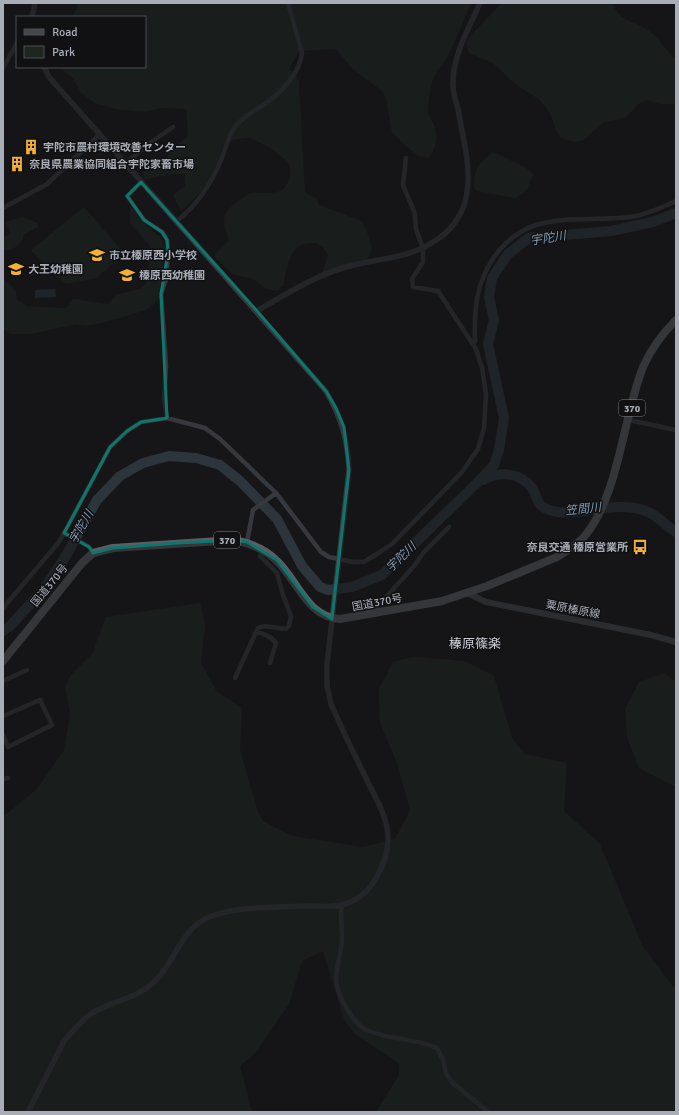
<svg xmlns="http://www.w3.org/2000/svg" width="679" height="1115" viewBox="0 0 679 1115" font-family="Signika,'Noto Sans JP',sans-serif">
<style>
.green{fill:#1e261f}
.water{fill:#2c353c}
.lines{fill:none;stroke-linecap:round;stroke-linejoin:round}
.river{stroke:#2c353c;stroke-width:10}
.minor{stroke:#37383d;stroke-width:4.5}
.tertiary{stroke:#37383d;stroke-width:5.5}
.secondary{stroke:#45474d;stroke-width:6}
.trunk{stroke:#5b5e65;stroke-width:8}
.marked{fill:none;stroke:#0f766e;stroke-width:3;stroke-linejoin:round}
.labels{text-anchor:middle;stroke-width:3;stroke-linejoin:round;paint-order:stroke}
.shield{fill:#111113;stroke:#7b7e86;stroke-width:1}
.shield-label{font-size:10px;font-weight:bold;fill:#a8adb8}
.poi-label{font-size:11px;font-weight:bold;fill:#a8adb8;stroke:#111113;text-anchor:start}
.street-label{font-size:11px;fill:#a8adb8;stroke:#111113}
.water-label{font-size:12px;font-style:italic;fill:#7f9bb3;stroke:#111113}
.quarter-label{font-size:13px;fill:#c9ccd4;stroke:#111113}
</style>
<rect width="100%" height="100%" fill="#161618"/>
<path class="green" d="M78,3H471C463,22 456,41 446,59C442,65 436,71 434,77C430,86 429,97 428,107C427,116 433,120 435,127C438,139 436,149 428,158L419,156L412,151L392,133L386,98L382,91L353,69L336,49L299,51L289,70L296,74L299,82L305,193L316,198L319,205L362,221C367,232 378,252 365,260L322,273L328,255L323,247L316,243C288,242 288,265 283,286L276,291L267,289L253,279L232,274L216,258L215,254L229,240C223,223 219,216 236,203C239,201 244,196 248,194C259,190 277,198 286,186C290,180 292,171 289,165C286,157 257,139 249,138C242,138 234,140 227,141L222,148L213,181L181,211L173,195L185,186V174H175L146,179L142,174L145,171L161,167L172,149L188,136L186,109L163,108L144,112L121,110L95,103L81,93L73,78L63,70L62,67H145V17H73Z
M502,3H612C621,25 638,20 653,34C662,41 666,52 676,59V104H660L646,100L638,104L626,117L603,123L583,140L574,142L561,138L556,131L551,115L540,100L515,84L493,63L469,53L466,45L469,37Z
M493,152L526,168L534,174L527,190L516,198L477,191L474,188C474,170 479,162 493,152Z
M130,206L145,224L161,238L165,249L159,298L153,305L146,310L102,323L85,326L77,324L32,334H10L3,329V278L16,291L17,300L27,306L66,308L73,299L108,304L116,295L142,288L145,284L147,281L150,246L130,223Z
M84,207L124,253L97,278L66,284L45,266L31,250Z
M22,217L38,223V227L23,235V239C17,247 13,251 3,250V237L10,234L6,222Z
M200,603L205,624L201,663L217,692L242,708L240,750L258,812L263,821L292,836L363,847L395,839L410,810L397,763L380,723L379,689L393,662L414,657L464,661L494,676L512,738L525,754L567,763L564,811L600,844L643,947L673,986L676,987V1112H376L399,1075V1063L355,1034L344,1020L323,951L302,961L289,1004L256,1052L240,1066L252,1112H3V817L37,789L64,750L70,713L65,686L70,676L92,654L106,617Z
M665,673L676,682V787L639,768L627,737L625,709L639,682Z"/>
<path class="water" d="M55,289L56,297L35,298V290Z"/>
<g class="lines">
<path class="river" d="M483,480C499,471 520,472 532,488C538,497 536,505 547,509C573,521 613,498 646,511C657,515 666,526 676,532
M3,631L10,626L44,589L67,554L97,500L120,476L143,463L169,456L196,458L220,465L240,481L277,519L302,566L320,587L328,590L352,587L382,575L477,483L494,465L499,450L504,418L488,344L494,320L489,297L492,278L508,254L529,238L611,231L653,222L676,213"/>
<path class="minor" d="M3,68L17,43
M126,164L144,147L173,127
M141,182L127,196L144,220L162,232L167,240L168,253L166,279L161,294L166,366L164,399L167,418
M3,208L47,184L100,134
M177,221C198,204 211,185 221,160C225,150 228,138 234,128C242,117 256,110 268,102C283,90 300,72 302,53L288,3
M473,344L475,341C474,310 476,283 494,257C531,205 583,225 636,216C650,213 663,207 676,201
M629,420L676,430
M64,533L89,547L93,553
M247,542L253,510L276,493
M3,608L59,542L110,447L127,431L141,422L167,418L205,428L220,439L276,493L321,552L329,557L353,562H364L380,552L392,544L462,472L478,449L484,428L486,394L482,368L476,349L438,291L413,287L412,279L423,262V248L416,229L415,214L403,185L406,158
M374,614L379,605L414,566L424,552L449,527
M255,633C262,632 272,637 276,643L270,663
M235,678L258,628L264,626L286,629L289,626L291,616L283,595L277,573L260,556L262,549
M3,681L27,670
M3,716L40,700L52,725L8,747L3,735
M3,779L8,778
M342,905C340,920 342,926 342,939C342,953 336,965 336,978C336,994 353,1025 369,1031C391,1040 415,1038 437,1048L443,1060L446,1074L453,1083L488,1112"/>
<path class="tertiary" d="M32,17L35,3
M257,311C286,294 314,276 346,267C373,259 405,259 430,244C485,213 467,159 458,109C456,101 452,91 453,82C453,55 469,28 480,3
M28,1112L64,1041C73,1031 82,1019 94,1012C115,1000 137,999 156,980C176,960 182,926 212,916C240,906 279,907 309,906C319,906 332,908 342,905C357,901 369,891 376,878C383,866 388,854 388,840C389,818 375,798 366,778C354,754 342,729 331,704L327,686V664L349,470C348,440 341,417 326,391L49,77L44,67"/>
<path class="secondary" d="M467,593L486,602L651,635L676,642"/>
<path class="trunk" d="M3,661L82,563L93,553L113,548L234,540C250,543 265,549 277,561C298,581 307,617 340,619L442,601L487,586L557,557C567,551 576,545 584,537C619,496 623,417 643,367C651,349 662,334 676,320"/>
</g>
<path d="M0 0H679V1115H0ZM141,182L257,311L326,391L336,408L344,427L349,470L332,619L313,607L277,560L247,542L234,540L178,543L113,548L93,553L89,547L64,533L110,447L127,431L141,422L167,418L161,294L168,253L167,240L162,232L144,220L127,196Z" fill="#161618" fill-opacity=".55" fill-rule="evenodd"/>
<path class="marked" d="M141,182L257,311L326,391L336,408L344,427L349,470L332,619L313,607L277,560L247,542L234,540L178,543L113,548L93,553L89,547L64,533L110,447L127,431L141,422L167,418L161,294L168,253L167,240L162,232L144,220L127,196Z"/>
<defs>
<symbol id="building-bare" viewBox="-9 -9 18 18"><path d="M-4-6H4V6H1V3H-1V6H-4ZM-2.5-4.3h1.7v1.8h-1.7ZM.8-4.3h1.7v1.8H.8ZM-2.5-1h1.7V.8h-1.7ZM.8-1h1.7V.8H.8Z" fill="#f2b134" stroke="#111113" stroke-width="2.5" paint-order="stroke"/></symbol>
<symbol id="school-bare" viewBox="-9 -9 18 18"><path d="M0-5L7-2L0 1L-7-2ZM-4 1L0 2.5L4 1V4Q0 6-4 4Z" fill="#f2b134" stroke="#111113" stroke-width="2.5" paint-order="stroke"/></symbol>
<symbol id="bus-bare" viewBox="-9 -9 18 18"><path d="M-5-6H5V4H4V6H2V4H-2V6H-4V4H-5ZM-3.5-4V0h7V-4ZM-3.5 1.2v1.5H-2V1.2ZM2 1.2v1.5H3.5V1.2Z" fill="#f2b134" stroke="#111113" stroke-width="2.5" paint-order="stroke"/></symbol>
</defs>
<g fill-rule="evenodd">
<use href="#building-bare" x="20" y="136" width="22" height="22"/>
<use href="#building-bare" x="6" y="153" width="22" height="22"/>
<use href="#school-bare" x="86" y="244" width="22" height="22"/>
<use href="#school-bare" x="5" y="258" width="22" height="22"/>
<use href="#school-bare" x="116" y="264" width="22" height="22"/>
<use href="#bus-bare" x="629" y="536" width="22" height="22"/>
</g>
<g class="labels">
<g class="shield">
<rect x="619" y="400" width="26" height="16" rx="3"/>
<rect x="214" y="532" width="26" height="16" rx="3"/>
</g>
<g class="shield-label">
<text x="632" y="412">370</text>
<text x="227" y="544">370</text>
</g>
<g class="poi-label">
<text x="43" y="151">宇陀市農村環境改善センター</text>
<text x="29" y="168">奈良県農業協同組合宇陀家畜市場</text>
<text x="109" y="259">市立榛原西小学校</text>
<text x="28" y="273">大王幼稚園</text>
<text x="139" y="279">榛原西幼稚園</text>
<text x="628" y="551" text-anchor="end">奈良交通 榛原営業所</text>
</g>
<g class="street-label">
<text transform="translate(49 585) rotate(-51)" y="4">国道370号</text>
<text transform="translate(377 602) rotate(-11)" y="4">国道370号</text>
<text transform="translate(573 609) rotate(11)" y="4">粟原榛原線</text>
</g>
<g class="water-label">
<text transform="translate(548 238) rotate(-9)" y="4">宇陀川</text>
<text transform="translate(583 509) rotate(-6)" y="4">笠間川</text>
<text transform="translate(81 527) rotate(-60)" y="4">宇陀川</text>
<text transform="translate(401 557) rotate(-44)" y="4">宇陀川</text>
</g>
<g class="quarter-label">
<text x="475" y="648">榛原篠楽</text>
</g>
</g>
<rect width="679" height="1115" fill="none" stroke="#a8adb8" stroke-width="8"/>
<rect x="16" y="16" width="130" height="52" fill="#111113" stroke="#4d4f55"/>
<rect x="24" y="29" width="20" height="6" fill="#45474d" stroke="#4d4f55"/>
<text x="52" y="36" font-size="12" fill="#a8adb8">Road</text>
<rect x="24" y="46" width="20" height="12" fill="#1e261f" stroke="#4d4f55"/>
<text x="52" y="56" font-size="12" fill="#a8adb8">Park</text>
</svg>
